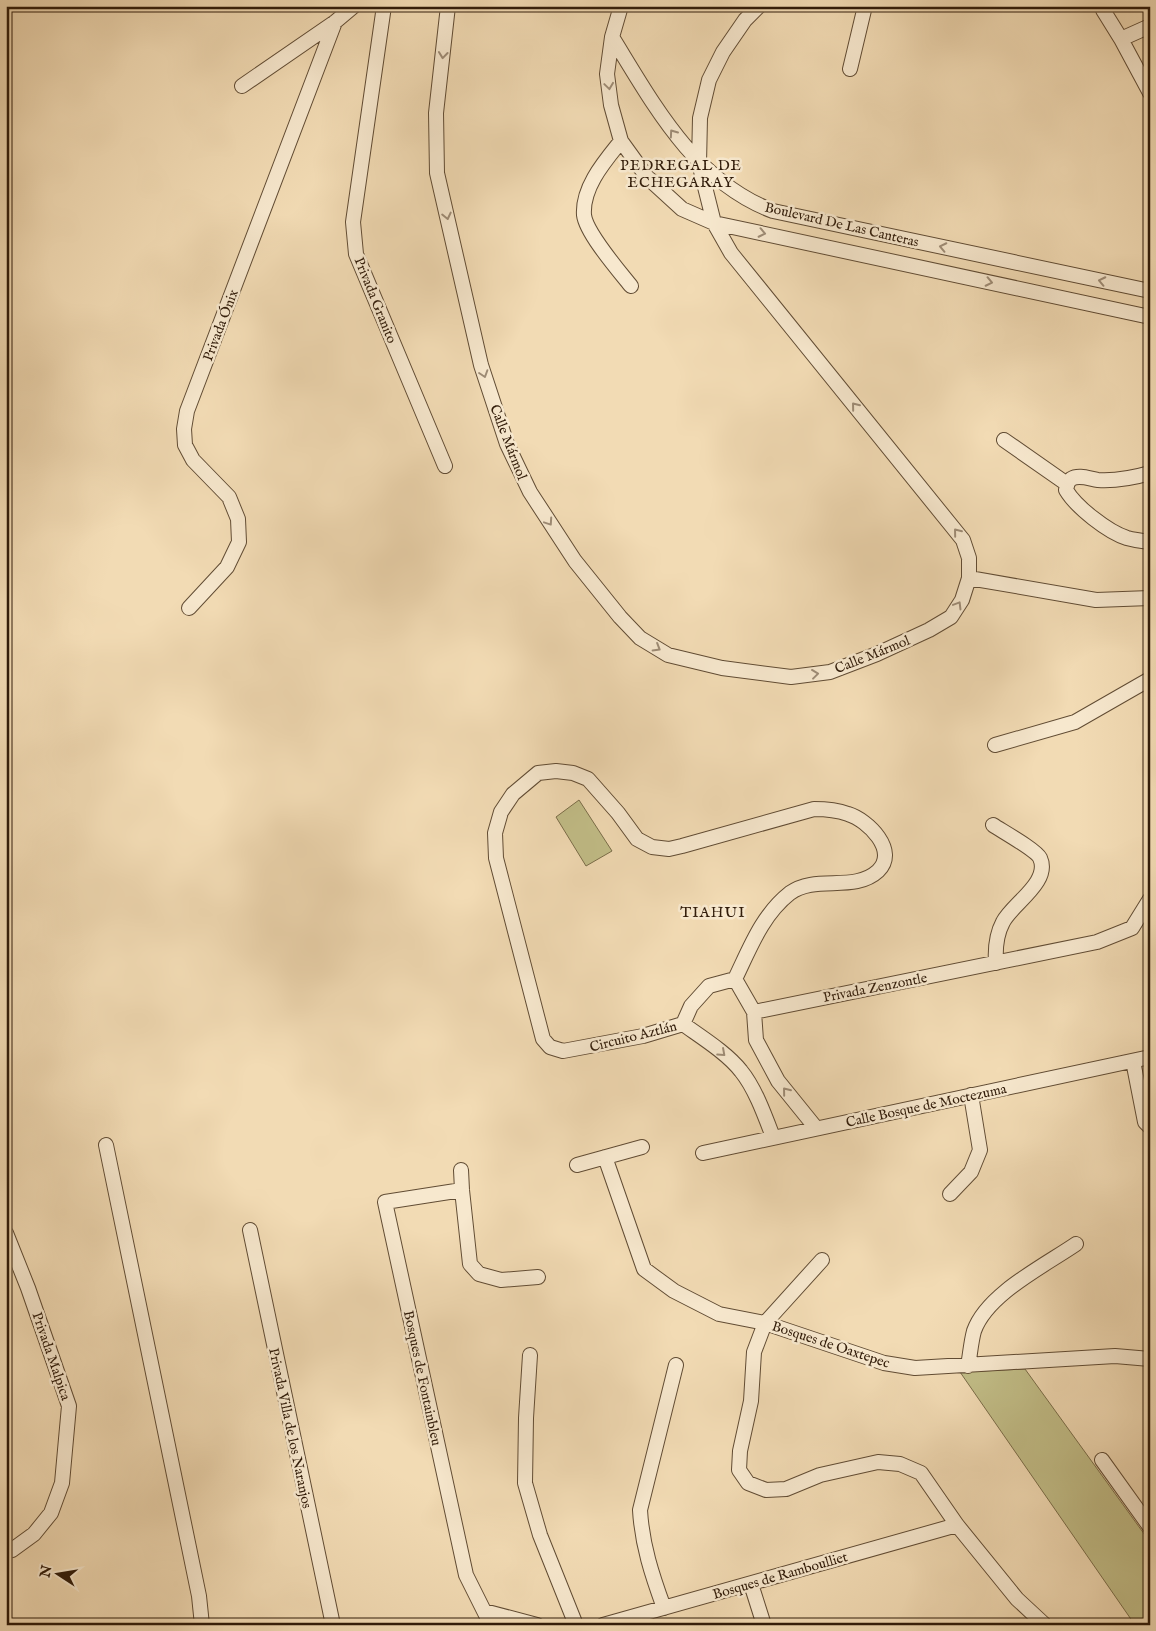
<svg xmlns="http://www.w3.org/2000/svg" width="1156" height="1631" viewBox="0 0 1156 1631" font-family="'IM FELL English',serif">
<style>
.green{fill:#c2be88;stroke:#7a6d49}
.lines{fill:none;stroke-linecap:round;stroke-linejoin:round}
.minor-casing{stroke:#614c34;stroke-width:16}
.minor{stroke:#f7e8ce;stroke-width:14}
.oneway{stroke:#9e8c76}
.labels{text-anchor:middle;stroke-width:5;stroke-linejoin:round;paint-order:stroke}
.street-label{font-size:14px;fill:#311c0a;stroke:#f7e8ce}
.neighbourhood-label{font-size:15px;letter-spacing:1px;fill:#311c0a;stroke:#f7e8ce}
</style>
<rect width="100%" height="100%" fill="#f2dbb4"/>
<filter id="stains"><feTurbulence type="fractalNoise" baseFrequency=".004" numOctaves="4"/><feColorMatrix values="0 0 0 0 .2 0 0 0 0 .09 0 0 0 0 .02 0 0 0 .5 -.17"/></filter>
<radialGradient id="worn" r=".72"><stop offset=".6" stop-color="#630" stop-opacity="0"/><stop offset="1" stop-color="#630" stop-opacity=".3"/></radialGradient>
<path class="green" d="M579,800L612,851L586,866L556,817Z
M1025,1369L1150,1542V1625H1135L960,1372Z"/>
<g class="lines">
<defs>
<path id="minor" d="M384,6L353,222L356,254L445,466
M448,6L436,113L437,173L481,365L507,444L530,492L575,561L620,617L640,638L668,655L722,668L791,677L830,672L877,654L929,630L951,617L962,600L969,578V558L963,540L731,253L714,223L699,163L700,118L709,80L723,52L745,20L759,6
M621,6L612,37L607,74L611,105L621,141L647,177L682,209L714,223L1150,317
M1103,10L1121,39L1150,93
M612,37C654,105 694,181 773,211L1150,291
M1121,39L1150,26
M850,69L865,6
M242,86L335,22L354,6
M621,141C605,161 582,187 584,215C586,233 619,271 631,286
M1004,440L1067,484
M1150,473C1133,478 1117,481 1098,480C1090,479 1079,474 1071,479C1067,482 1067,486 1066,490C1076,507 1108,532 1127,538C1134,540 1142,541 1150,542
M969,578L1096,600L1150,598
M189,608L227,567L239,542L238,519L229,497L193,460L185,445L184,429L187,411L335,22
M995,745L1075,722L1150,679
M556,771L573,773L588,779L618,813L637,839L652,847L669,849L682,846L814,809C826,809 837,810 848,814C868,820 899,851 878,871C854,893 816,874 790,893C762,915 750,948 735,979L709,986L691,1006L683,1024L643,1036L563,1051L550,1047L543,1039L496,858L495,833L501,812L513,794L538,773Z
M993,825C1002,831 1036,850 1040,858C1051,882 1012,904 1003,922C996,935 995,948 996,963
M735,979L754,1012L756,1040L778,1081L816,1128
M754,1012L1097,942L1132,928L1150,899
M683,1024C701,1037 727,1053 741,1071C755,1088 765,1116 773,1137
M1133,1061L1145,1122L1150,1127
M106,1145L199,1596L202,1625
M703,1153L1150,1057
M605,1157L644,1269L674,1291L719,1314L765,1323L884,1363L915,1368L1115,1356L1150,1359
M577,1165L642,1147
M461,1170L462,1190L470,1264L479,1274L501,1280L538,1277
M462,1190L385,1202L466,1575L491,1625
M950,1194L971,1172L980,1150L971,1095
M250,1230L333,1625
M6,1233L28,1288L69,1406L62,1483L51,1513L34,1534L12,1550L6,1551
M822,1260L765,1323L754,1352L751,1401L740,1451L739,1470L748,1483L766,1490L786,1489L820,1475L878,1462L900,1464L921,1473L957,1525L1017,1599L1045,1625
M530,1355L526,1418L525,1483L540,1535L576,1625
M968,1366C970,1355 971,1342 974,1331C987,1294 1044,1266 1076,1244
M1102,1460L1150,1527
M751,1584L764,1625
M664,1608C652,1575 642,1545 640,1510L676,1365
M484,1611L537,1625
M603,1625L957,1525"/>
</defs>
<use href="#minor" class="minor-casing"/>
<use href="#minor" class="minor"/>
</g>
<defs><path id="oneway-chevron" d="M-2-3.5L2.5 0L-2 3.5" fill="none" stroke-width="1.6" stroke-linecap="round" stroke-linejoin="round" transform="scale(1.25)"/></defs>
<g class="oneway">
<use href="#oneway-chevron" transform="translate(443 55) rotate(96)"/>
<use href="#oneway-chevron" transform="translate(609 86) rotate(82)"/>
<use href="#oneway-chevron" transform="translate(673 133) rotate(-125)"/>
<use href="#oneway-chevron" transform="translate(447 216) rotate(77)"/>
<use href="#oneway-chevron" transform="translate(762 233) rotate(12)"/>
<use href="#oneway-chevron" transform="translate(943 247) rotate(-168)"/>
<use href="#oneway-chevron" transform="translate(1102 281) rotate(-168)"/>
<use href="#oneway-chevron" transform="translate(989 282) rotate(12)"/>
<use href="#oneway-chevron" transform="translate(484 374) rotate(72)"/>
<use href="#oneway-chevron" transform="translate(855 406) rotate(-129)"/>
<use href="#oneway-chevron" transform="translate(549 522) rotate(56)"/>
<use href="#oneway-chevron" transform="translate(957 532) rotate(-129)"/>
<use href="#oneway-chevron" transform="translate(958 605) rotate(-59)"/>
<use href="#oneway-chevron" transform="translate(657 648) rotate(31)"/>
<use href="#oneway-chevron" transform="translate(815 674) rotate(-7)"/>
<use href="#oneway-chevron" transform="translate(722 1053) rotate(42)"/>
<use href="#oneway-chevron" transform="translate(786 1091) rotate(-129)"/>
</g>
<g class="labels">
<g class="street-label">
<text transform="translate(842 224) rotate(13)" y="5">Boulevard De Las Canteras</text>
<text transform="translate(376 300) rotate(68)" y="5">Privada Granito</text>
<text transform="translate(220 325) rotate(-69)" y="5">Privada Ónix</text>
<text transform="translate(509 442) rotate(69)" y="5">Calle Mármol</text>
<text transform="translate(872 654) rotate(-22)" y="5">Calle Mármol</text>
<text transform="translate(875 987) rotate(-11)" y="5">Privada Zenzontle</text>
<text transform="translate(633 1036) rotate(-14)" y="5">Circuito Aztlán</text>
<text transform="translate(926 1105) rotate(-12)" y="5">Calle Bosque de Moctezuma</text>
<text transform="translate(831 1344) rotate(18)" y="5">Bosques de Oaxtepec</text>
<text transform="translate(52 1356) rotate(71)" y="5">Privada Malpica</text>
<text transform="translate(423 1378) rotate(78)" y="5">Bosques de Fontainbleu</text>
<text transform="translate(291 1428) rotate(78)" y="5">Privada Villa de los Naranjos</text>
<text transform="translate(780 1575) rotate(-16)" y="5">Bosques de Ramboulliet</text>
</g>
<g class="neighbourhood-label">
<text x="681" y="170">PEDREGAL DE<tspan x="681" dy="17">ECHEGARAY</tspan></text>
<text x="713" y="917">TIAHUI</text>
</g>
</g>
<rect width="1156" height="1631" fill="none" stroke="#f2dbb4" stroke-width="25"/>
<rect x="8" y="8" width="1141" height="1616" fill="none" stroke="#311c0a" stroke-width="2.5"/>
<rect x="12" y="12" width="1131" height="1606" fill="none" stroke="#311c0a"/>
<g transform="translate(58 1574) rotate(282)" stroke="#f7e8ce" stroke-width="4" paint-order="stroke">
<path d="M0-4L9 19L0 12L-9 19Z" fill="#311c0a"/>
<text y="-8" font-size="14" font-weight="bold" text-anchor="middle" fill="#311c0a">N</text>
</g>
<rect width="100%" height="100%" filter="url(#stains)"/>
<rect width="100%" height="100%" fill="url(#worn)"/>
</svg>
